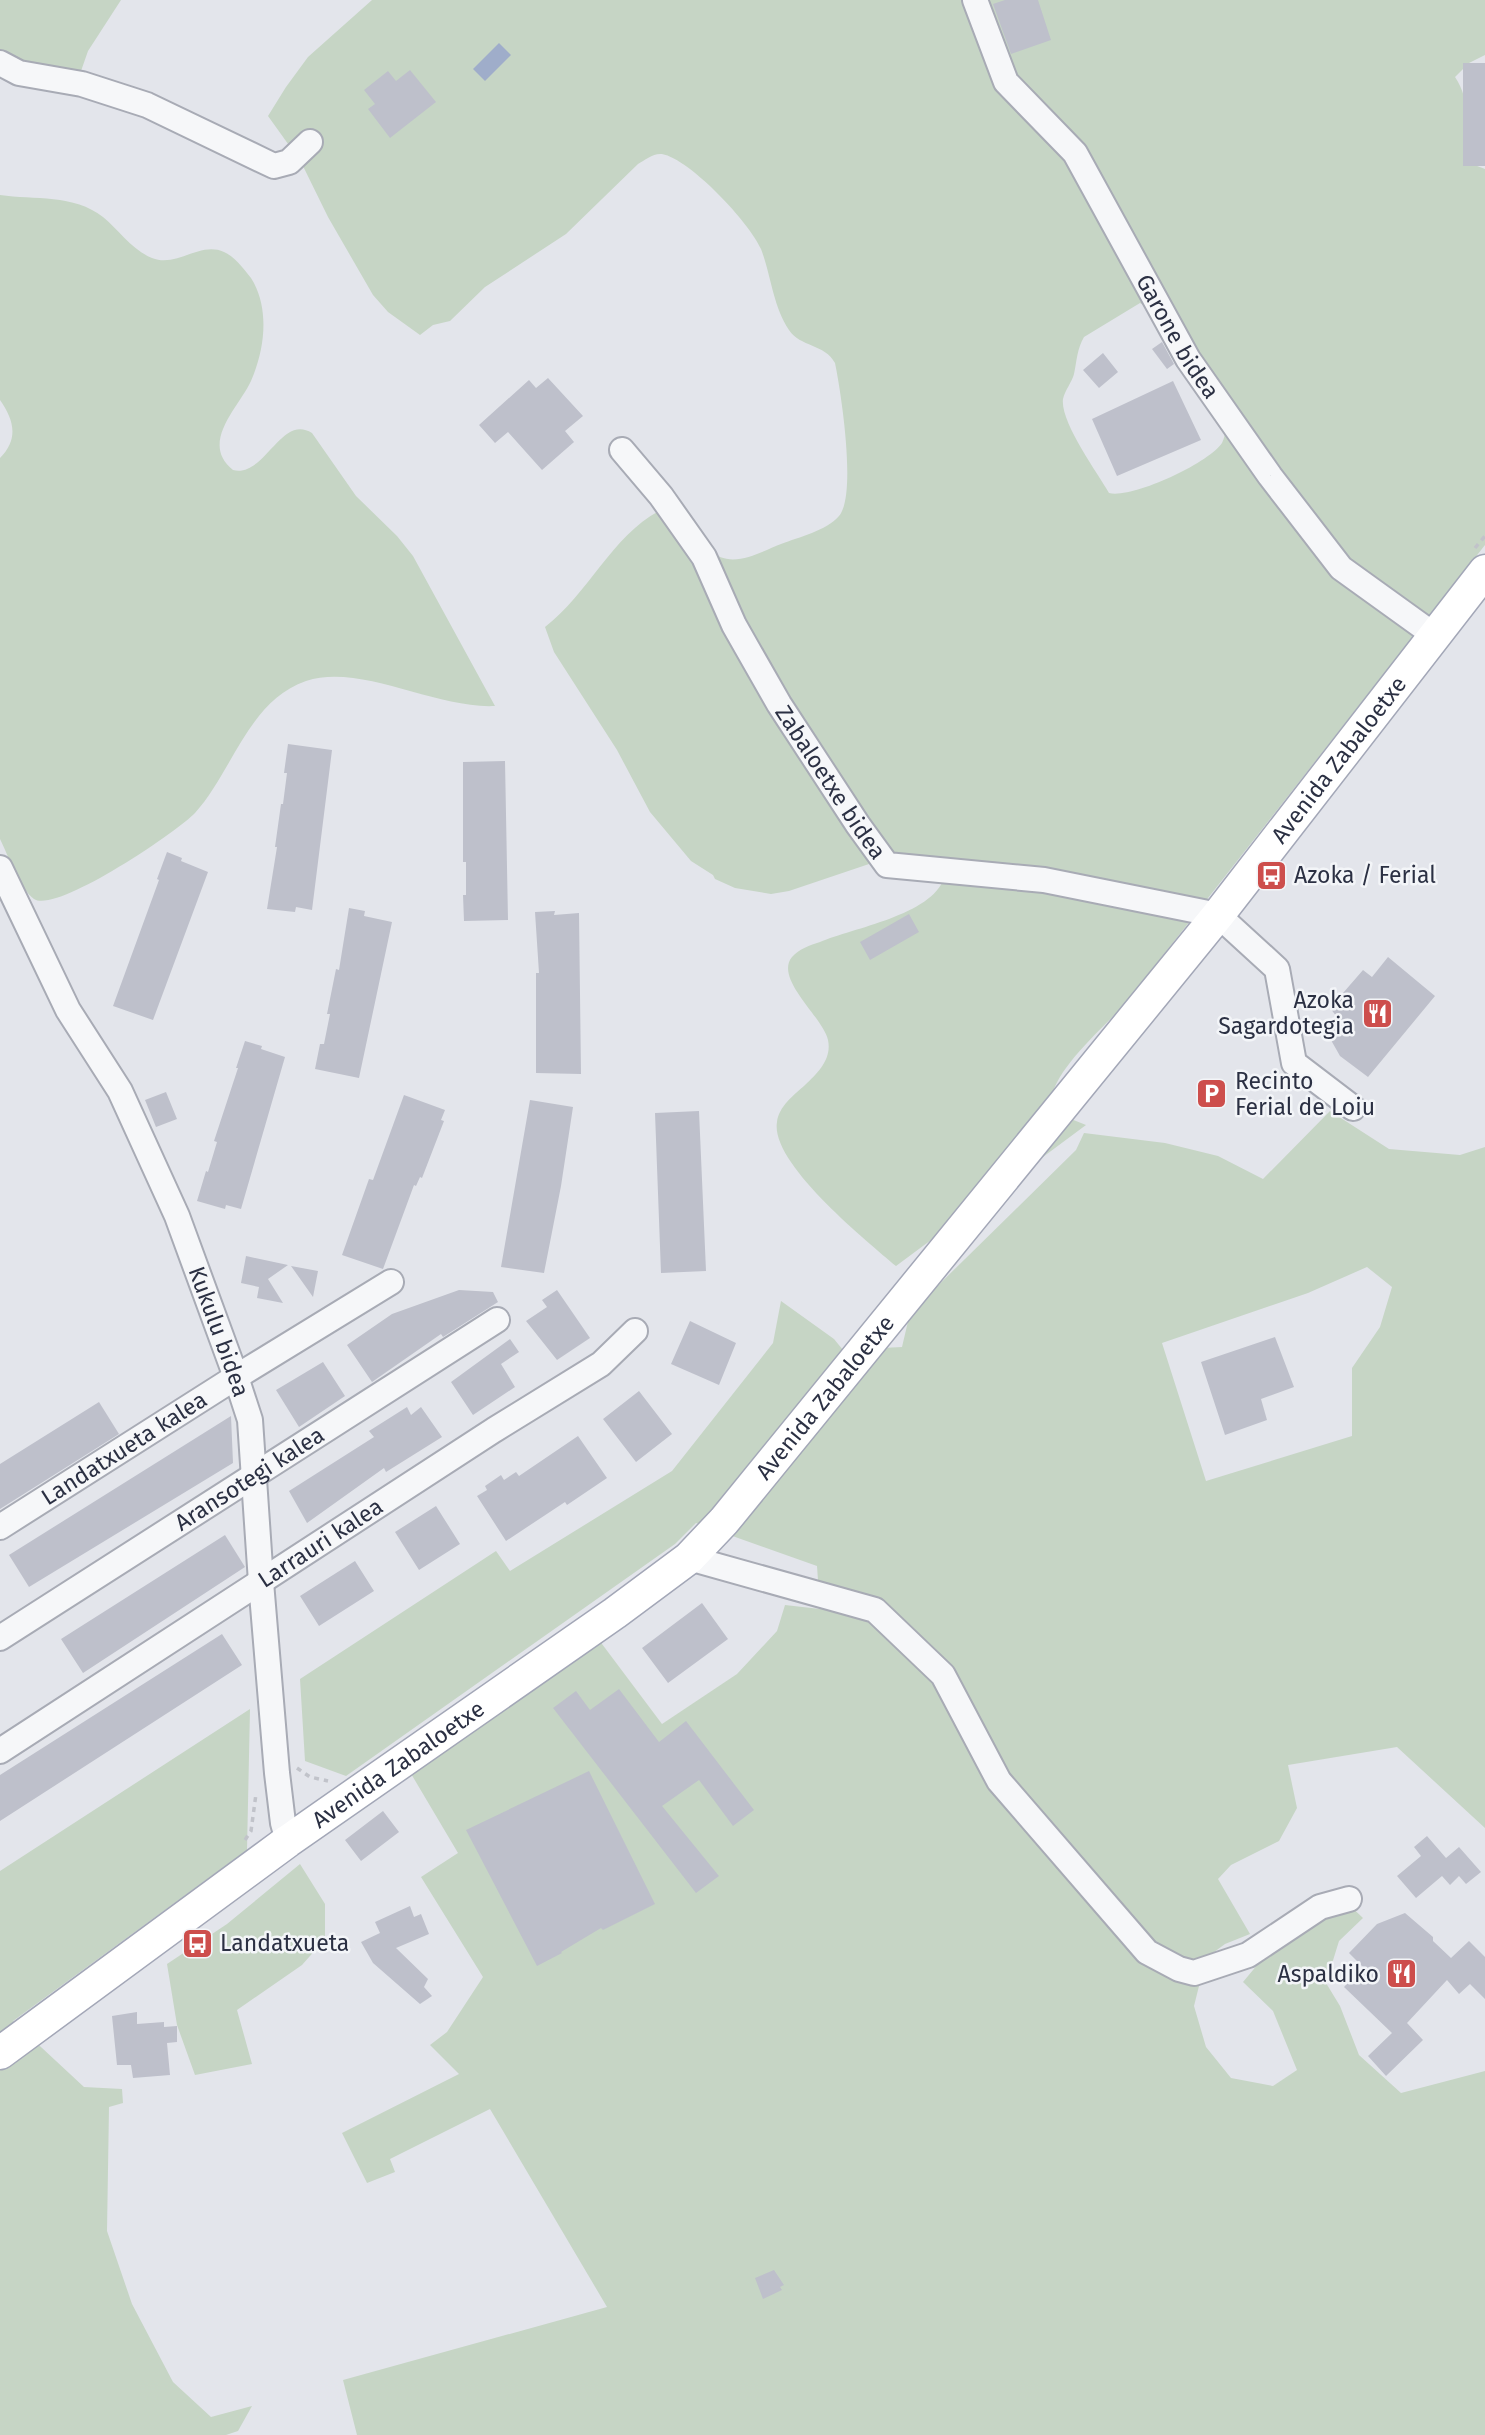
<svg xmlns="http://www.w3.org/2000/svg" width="1485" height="2435" viewBox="0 0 1485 2435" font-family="'Fira Sans',sans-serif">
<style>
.green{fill:#c6d5c5;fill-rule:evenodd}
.water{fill:#9fadca}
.building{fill:#bec0cb}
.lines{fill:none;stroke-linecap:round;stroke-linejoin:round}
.minor-casing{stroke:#a8abb5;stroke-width:28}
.major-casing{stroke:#a3a7b7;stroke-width:35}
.path{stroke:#c1c3ca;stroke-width:3.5;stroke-dasharray:5 5;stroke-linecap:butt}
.minor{stroke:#f6f7f9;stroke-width:24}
.major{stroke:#fff;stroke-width:32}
.labels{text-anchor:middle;stroke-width:5;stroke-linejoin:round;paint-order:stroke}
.street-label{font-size:23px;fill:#2b3043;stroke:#f3f5f8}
.poi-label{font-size:23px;fill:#2b3043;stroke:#f3f5f8;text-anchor:start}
</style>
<rect width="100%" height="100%" fill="#e3e5eb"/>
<path class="green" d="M0,0H121L88,51L81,71L61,77L0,74Z
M372,0H1485V55L1469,63L1455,77C1471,100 1469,137 1472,164L1485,169V545L1124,1005C1102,1029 1057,1067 1051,1099L1066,1117L1086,1125L896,1266C867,1241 770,1163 777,1122C779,1106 794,1095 805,1085C818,1073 832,1059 828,1040C823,1017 774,979 792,957C799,949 810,945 820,942C853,928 932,915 944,878L872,863L789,891L771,894L735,888L715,879L713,875L691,861L650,812L617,750L554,652L545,627C588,594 612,536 659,511L720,557C740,565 763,551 781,544C799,537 826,531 839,516C857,495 841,392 835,363C825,344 800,347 789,330C773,306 771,275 761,249C750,223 690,159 662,154C653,153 645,160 638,164L566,234L485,287L450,321L433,325L420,335L388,312L373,295L328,217L301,162L268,116L286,87L308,57ZM1140,303L1160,316L1225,427C1225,433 1225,437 1222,443C1209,463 1132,499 1109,493C1097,472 1060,422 1063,399C1065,390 1072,382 1074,374C1077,360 1077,349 1084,337Z
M0,195C34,200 74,194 103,217C119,230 132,250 152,258C177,268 200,241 224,252C235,257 244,269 251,278C270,308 265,349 251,381C239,407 199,443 233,470C265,478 281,413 312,433L356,496L397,536L413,556L495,706C435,709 361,663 306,681C248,701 233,771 195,813C177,832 56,914 34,899C20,889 8,855 0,839V458C19,439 14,420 0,400Z
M1330,1111L1389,1149L1460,1155L1485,1147V1828L1397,1747L1288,1765L1297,1808L1279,1841L1231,1865L1218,1879L1250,1934L1225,1944L1206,1958L1194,2006L1206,2047L1231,2078L1273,2086L1297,2070L1273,2011L1243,1982L1298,1916L1341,1897L1363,1918L1339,1941L1326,1983L1340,2006L1359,2055L1401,2093L1485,2071V2435H357L343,2380L607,2307L490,2109L390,2159L395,2172L367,2183L342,2133L459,2074L430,2045L447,2032L483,1977L421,1877L458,1853L410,1772L599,1640L662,1724L737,1674L777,1631L785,1605L820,1609L817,1566L696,1523L675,1544L346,1776L305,1761L300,1679L496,1551L510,1571L672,1471L773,1343L781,1301L834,1339L843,1350L902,1347L910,1313L1076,1150L1084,1133L1165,1143L1218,1156L1263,1179ZM1367,1267L1392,1287L1380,1327L1352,1368V1436L1206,1481L1162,1343L1308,1293Z
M250,1709L247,1850L13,2021L84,2087L122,2089L123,2103L109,2107L107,2231L132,2304L173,2382L211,2417L252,2406L238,2431L226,2435H0V1871Z
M300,1864L325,1904V1939L302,1965L237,2010L252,2064L195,2075L177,2025L167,1964L227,1924Z"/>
<path class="water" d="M499,43L511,55L485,81L473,69Z"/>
<path class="building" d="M1005,0H1038L1051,40L1011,54L993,4Z
M1463,63H1485V166H1463Z
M410,70L436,102L390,138L368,109L375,104L364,90L388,71L396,81Z
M1162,342L1174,364L1167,369L1152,349Z
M1103,353L1118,372L1099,388L1083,370Z
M548,378L583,416L565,431L574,442L542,470L508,432L495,443L479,425L529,380L536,388Z
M1173,381L1201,440L1117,476L1092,419Z
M288,744L332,750L312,910L296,907L295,912L267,909L277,847H275L281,804H283L287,773H284Z
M505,761L508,920L464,921L463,895H466V862H463V762Z
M167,852L182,858L181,861L208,872L153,1020L113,1006L159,880L157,879Z
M349,908L365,911L364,916L392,922L359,1078L315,1069L320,1044H324L330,1014H327L336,969L339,970Z
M555,911L554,915L579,913L581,1074L536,1073V973H539L535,912Z
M909,914L919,932L870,960L860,942Z
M1388,957L1435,996L1368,1077L1340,1056L1327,1033L1337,1017L1330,1008L1363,970L1372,977Z
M245,1041L262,1046L261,1049L285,1057L241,1209L226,1205L225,1209L197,1201L206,1171L208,1172L217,1142L214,1141L238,1068H236Z
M166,1092L177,1119L156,1127L145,1100Z
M404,1095L445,1110L441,1120L444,1121L422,1178L420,1177L416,1186L414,1185L383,1269L342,1255L369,1179L373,1180Z
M530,1100L573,1107L561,1186L544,1273L501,1267Z
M699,1111L706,1271L661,1273L655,1113Z
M246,1256L288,1265L268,1279L283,1303L257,1298L259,1287L241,1283Z
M291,1266L318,1271L313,1297Z
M459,1290L493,1292L498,1302L443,1337L441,1334L372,1382L347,1345L392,1314Z
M557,1290L590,1338L557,1360L526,1321L547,1307L542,1300Z
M690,1321L736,1343L719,1385L671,1364Z
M1275,1337L1294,1387L1261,1399L1267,1420L1225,1435L1201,1362Z
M510,1339L519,1352L501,1364L515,1387L473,1415L451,1382Z
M323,1362L345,1396L299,1427L276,1390Z
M639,1391L672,1434L636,1462L603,1419Z
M99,1402L119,1434L0,1509V1464Z
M407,1407L411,1415L421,1407L442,1437L386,1472L384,1468L307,1523L289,1491L374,1437L369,1431Z
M231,1416L233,1463L29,1587L9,1555Z
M578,1436L607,1478L567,1505L565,1502L506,1541L477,1496L487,1490L485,1486L501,1475L504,1480L516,1472L519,1476Z
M436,1506L460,1544L419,1570L395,1532Z
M225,1535L245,1567L83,1673L61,1639Z
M355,1561L374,1591L319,1626L300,1596Z
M702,1603L728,1639L668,1683L642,1648Z
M222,1634L242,1665L0,1821V1775Z
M619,1689L659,1742L686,1721L754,1810L733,1826L699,1780L662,1806L719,1876L696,1893L553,1708L576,1691L590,1710Z
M589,1771L655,1904L603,1930L601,1928L561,1952L562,1953L537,1966L466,1830Z
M383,1811L399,1832L361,1861L345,1840Z
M1427,1836L1446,1858L1459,1847L1481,1872L1466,1884L1459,1876L1450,1885L1442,1876L1416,1898L1397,1876L1421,1856L1414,1847Z
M410,1906L414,1917L421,1914L429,1934L396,1948L428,1979L424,1987L432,1996L420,2004L373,1963L361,1942L380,1933L375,1922Z
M1405,1913L1433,1937V1941L1451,1958L1469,1941L1485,1957V1999L1470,1984L1459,1994L1447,1980L1407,2023L1423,2040L1386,2076L1368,2056L1392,2033L1344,1987L1363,1967L1349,1953L1377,1924Z
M137,2012V2024L164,2022V2027L177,2026V2042L167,2043L170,2075L133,2078L131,2065H117L112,2016Z
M774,2270L784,2285L780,2287L782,2290L763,2299L755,2278Z"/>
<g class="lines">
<defs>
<g id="minor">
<path id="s1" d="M975,0L1006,82L1075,153L1188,359L1270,476L1341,568L1434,635"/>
<path d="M0,63L19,73L82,84L147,105L274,166L289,162L310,142"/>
<path id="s2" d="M622,450L661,496L704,557L734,625L779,704L858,825L887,865L1044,880L1218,915L1277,969L1294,1063L1353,1108"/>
<path id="s3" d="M0,868L68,1010L120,1091L177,1216L236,1377L250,1420L261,1582L277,1773L283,1823L288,1841"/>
<path id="s4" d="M0,1527L236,1377L391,1282"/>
<path d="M689,1558L875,1610L943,1675L999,1781L1147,1952L1179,1969L1194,1973L1248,1955L1320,1907L1349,1899"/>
<path id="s5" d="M0,1638L497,1320"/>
<path id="s6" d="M0,1751L494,1430L601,1364L635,1331"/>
</g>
<g id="major">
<path id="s7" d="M0,2053L288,1841L615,1613L689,1558L724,1521L1218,915L1485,571"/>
</g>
</defs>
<use href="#minor" class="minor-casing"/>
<use href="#major" class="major-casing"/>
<path class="path" d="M1475,548L1485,536
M297,1768L310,1777L328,1781
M245,1840L251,1831L256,1794"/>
<use href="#minor" class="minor"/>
<use href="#major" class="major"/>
</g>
<defs>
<symbol id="bus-square" viewBox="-11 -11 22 22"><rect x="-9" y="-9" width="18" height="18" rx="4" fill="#cd4e4c" stroke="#f3f5f8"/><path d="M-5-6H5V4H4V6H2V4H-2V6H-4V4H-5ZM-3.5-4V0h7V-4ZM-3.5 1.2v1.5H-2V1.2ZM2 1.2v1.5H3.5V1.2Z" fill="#fff"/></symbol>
<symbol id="restaurant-square" viewBox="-11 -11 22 22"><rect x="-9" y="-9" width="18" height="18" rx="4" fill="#cd4e4c" stroke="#f3f5f8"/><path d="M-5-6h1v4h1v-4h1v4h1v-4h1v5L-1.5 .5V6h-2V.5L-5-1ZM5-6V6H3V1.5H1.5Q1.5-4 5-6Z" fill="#fff"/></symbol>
<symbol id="parking-square" viewBox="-11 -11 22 22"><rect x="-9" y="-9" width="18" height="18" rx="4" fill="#cd4e4c" stroke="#f3f5f8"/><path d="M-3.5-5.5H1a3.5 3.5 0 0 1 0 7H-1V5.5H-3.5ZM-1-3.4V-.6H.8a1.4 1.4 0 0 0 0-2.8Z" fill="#fff"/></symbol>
</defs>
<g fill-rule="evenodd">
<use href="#bus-square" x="1254" y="858" width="35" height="35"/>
<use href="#restaurant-square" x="1360" y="996" width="35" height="35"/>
<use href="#parking-square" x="1194" y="1076" width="35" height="35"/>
<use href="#bus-square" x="180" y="1926" width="35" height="35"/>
<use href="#restaurant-square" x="1384" y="1956" width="35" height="35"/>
</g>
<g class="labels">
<g class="street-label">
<text dy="8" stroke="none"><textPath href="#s1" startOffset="397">Garone bidea</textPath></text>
<text dy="8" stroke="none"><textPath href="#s7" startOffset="1878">Avenida Zabaloetxe</textPath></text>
<text dy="8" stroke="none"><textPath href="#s2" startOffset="394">Zabaloetxe bidea</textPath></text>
<text dy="8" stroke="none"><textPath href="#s3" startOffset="514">Kukulu bidea</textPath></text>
<text dy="8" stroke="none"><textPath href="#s7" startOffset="1059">Avenida Zabaloetxe</textPath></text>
<text dy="8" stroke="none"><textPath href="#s4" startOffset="147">Landatxueta kalea</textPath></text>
<text dy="8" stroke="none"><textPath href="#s5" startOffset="296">Aransotegi kalea</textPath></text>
<text dy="8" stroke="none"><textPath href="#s6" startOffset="382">Larrauri kalea</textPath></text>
<text dy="8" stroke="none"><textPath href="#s7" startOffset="492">Avenida Zabaloetxe</textPath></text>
</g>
<g class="poi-label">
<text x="1294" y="883">Azoka / Ferial</text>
<text x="1354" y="1008" text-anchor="end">Azoka<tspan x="1354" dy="26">Sagardotegia</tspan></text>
<text x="1235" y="1089">Recinto<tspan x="1235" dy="26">Ferial de Loiu</tspan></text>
<text x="220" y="1951">Landatxueta</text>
<text x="1379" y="1982" text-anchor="end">Aspaldiko</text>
</g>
</g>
</svg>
